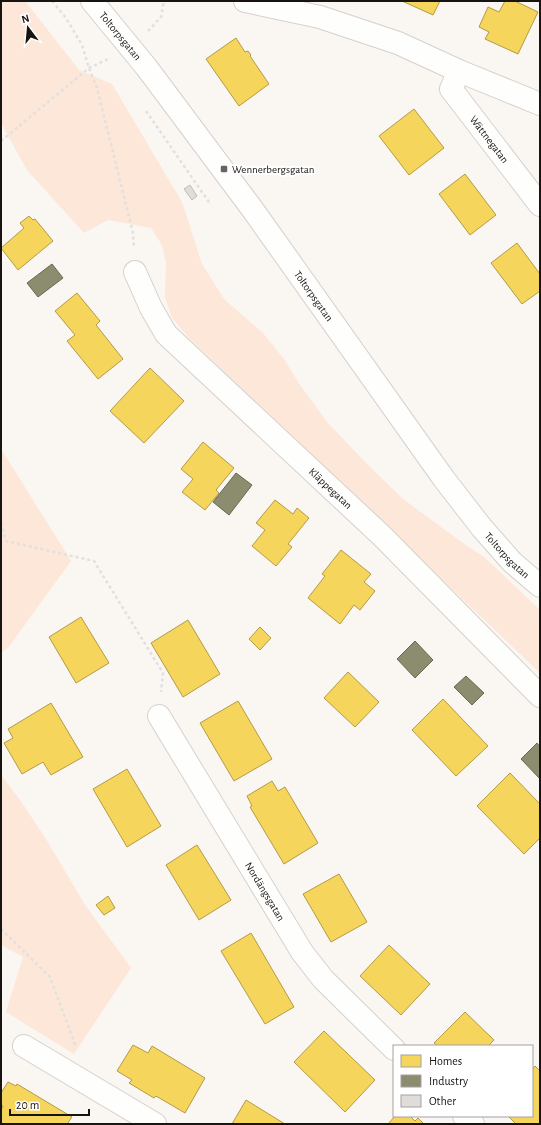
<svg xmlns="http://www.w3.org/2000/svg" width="541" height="1125" viewBox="0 0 541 1125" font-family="'Alegreya Sans',sans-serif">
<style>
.green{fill:#fce7d9}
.homes{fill:#f6d55c;stroke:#b39b46}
.industry{fill:#8c8c6e;stroke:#696852}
.building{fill:#e0dcd9;stroke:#bebbb8}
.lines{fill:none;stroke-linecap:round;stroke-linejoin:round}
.street-casing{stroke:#d5d1cd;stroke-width:24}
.secondary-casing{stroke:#d5d1cd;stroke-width:24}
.path{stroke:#e1e0df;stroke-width:2.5;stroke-dasharray:3 3;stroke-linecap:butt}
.street{stroke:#fefefd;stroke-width:22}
.secondary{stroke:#fefefd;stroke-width:22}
.poi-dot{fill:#676360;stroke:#fff;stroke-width:1.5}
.labels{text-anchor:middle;stroke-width:4;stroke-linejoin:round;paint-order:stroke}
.street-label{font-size:11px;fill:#181412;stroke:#fff}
.poi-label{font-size:11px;fill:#181412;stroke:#fff;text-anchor:start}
</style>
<rect width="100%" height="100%" fill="#faf6f2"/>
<path class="green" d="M1,1H25L79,70L112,84L182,202L202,264L224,299L263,333L284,359L300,385L328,423L364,461L403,499L467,546L484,557L540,610V673L190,339L172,318L165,297L166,262L162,245L151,228L108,220L84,233L27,170L1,123Z
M1,449L71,561L8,648L1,653Z
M1,775L20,800L46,839L85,905L131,968L74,1054L6,1012L23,957L1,945Z"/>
<path class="homes" d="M402,1H440L433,15Z
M505,1H515L538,12L518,54L485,39L489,32L479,27L488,7L499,12Z
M236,38L245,52L248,51L251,55L250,56L269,84L239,106L206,59Z
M414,109L444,148L409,175L379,136Z
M465,174L496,215L470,235L439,194Z
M29,216L33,220L35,219L53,241L18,270L1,248L24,228L20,223Z
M517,243L540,274V291L522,304L491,263Z
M77,293L100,321L96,325L123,359L98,379L67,341L75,335L55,311Z
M150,368L184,401L144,443L110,411Z
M203,442L234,468L216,490L219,493L205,510L182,492L193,479L181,469Z
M275,500L293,514L297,508L309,518L288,544L292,547L276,566L252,546L265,530L256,523Z
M341,550L371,574L364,582L375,591L360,610L354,605L340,624L308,598L325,576L322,574Z
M81,617L109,663L76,683L49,637Z
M188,620L220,674L183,697L151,643Z
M260,627L271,638L260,650L249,639Z
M348,672L379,702L355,727L324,698Z
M443,699L488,746L456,776L412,730Z
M238,701L272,759L234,781L200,723Z
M51,703L83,757L51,775L43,762L22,774L4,743L13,738L8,729Z
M127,769L161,826L127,847L93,789Z
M510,773L540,804V838L524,854L477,806Z
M272,781L278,791L285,787L318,843L284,864L250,807L252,806L247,796Z
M197,845L231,900L199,920L166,865Z
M339,874L367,922L331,942L303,894Z
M108,896L115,908L104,915L96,905Z
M251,933L294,1007L265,1024L221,951Z
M389,945L430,984L401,1015L360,976Z
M465,1012L494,1040L488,1046H438L434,1043Z
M324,1031L375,1080L345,1112L294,1062Z
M133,1045L148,1053L152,1046L205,1078L185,1113L156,1096L154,1098L129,1083L132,1080L117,1071Z
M535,1066L540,1071V1122L538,1124H516L508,1116H532V1070Z
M8,1082L16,1086L17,1084L72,1117L67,1124H1V1110L3,1106L1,1105V1093Z
M246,1100L285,1124H232Z
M395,1116H410L415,1121L418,1118L424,1124H388Z"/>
<path class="industry" d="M52,264L63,278L38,297L27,283Z
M236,473L252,485L229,515L213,502Z
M415,641L433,660L415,678L397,659Z
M466,676L484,693L472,705L454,687Z
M537,743L540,747V779L521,759Z"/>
<path class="building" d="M190,185L197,196L192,200L184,189Z"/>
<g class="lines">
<defs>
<g id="street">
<path d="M245,1L320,17L398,43L459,71L540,104"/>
<path id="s1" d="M459,71L451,89L540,205"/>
<path id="s2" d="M135,272L151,308L166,334L383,537L540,696"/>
<path id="s3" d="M159,716L302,952L323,979L394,1049"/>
<path d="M24,1046L155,1124"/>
<path d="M464,1116L473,1124"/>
</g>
<g id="secondary">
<path id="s4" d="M92,1L147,68L253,210L444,479L482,528L512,562L540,586"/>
</g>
</defs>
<use href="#street" class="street-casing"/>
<use href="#secondary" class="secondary-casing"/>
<path class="path" d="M52,1L66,18L82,45L89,68L97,88L133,233L134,248
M148,31L161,17L164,1
M146,111L211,205
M1,141L89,68L108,59
M1,523L6,541L94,561L163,673L161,692
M1,929L50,977L76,1047"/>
<use href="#street" class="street"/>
<use href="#secondary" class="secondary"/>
</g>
<rect class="poi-dot" x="220" y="165" width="8" height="8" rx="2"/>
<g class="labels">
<g class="street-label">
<text dy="4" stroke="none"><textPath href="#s4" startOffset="45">Toltorpsgatan</textPath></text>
<text dy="4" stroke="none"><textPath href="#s1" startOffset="83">Wättnegatan</textPath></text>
<text dy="4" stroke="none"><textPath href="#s4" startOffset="369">Toltorpsgatan</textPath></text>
<text dy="4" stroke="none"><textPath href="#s2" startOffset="295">Kläppegatan</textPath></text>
<text dy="4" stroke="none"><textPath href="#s4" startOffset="693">Toltorpsgatan</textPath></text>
<text dy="4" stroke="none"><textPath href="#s3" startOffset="205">Nordängsgatan</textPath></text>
</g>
<g class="poi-label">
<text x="232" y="173">Wennerbergsgatan</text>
</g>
</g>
<rect width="541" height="1125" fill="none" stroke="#181412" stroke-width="4"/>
<rect x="393" y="1045" width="140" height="72" fill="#ffffff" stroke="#a3a1a0"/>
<rect x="401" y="1055" width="20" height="12" fill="#f6d55c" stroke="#a3a1a0"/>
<text x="429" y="1065" font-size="12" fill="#181412">Homes</text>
<rect x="401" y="1075" width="20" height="12" fill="#8c8c6e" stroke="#a3a1a0"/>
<text x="429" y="1085" font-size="12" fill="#181412">Industry</text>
<rect x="401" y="1095" width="20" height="12" fill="#e0dcd9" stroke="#a3a1a0"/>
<text x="429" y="1105" font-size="12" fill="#181412">Other</text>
<g transform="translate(28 28) rotate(344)" stroke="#ffffff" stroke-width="3" paint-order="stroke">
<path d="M0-3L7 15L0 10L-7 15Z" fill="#181412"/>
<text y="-6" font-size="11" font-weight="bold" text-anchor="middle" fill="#181412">N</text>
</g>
<path d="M10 1109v6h79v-6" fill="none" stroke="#181412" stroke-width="2"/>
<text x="16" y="1109" font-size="12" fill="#181412" stroke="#ffffff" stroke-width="3" paint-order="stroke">20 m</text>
</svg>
